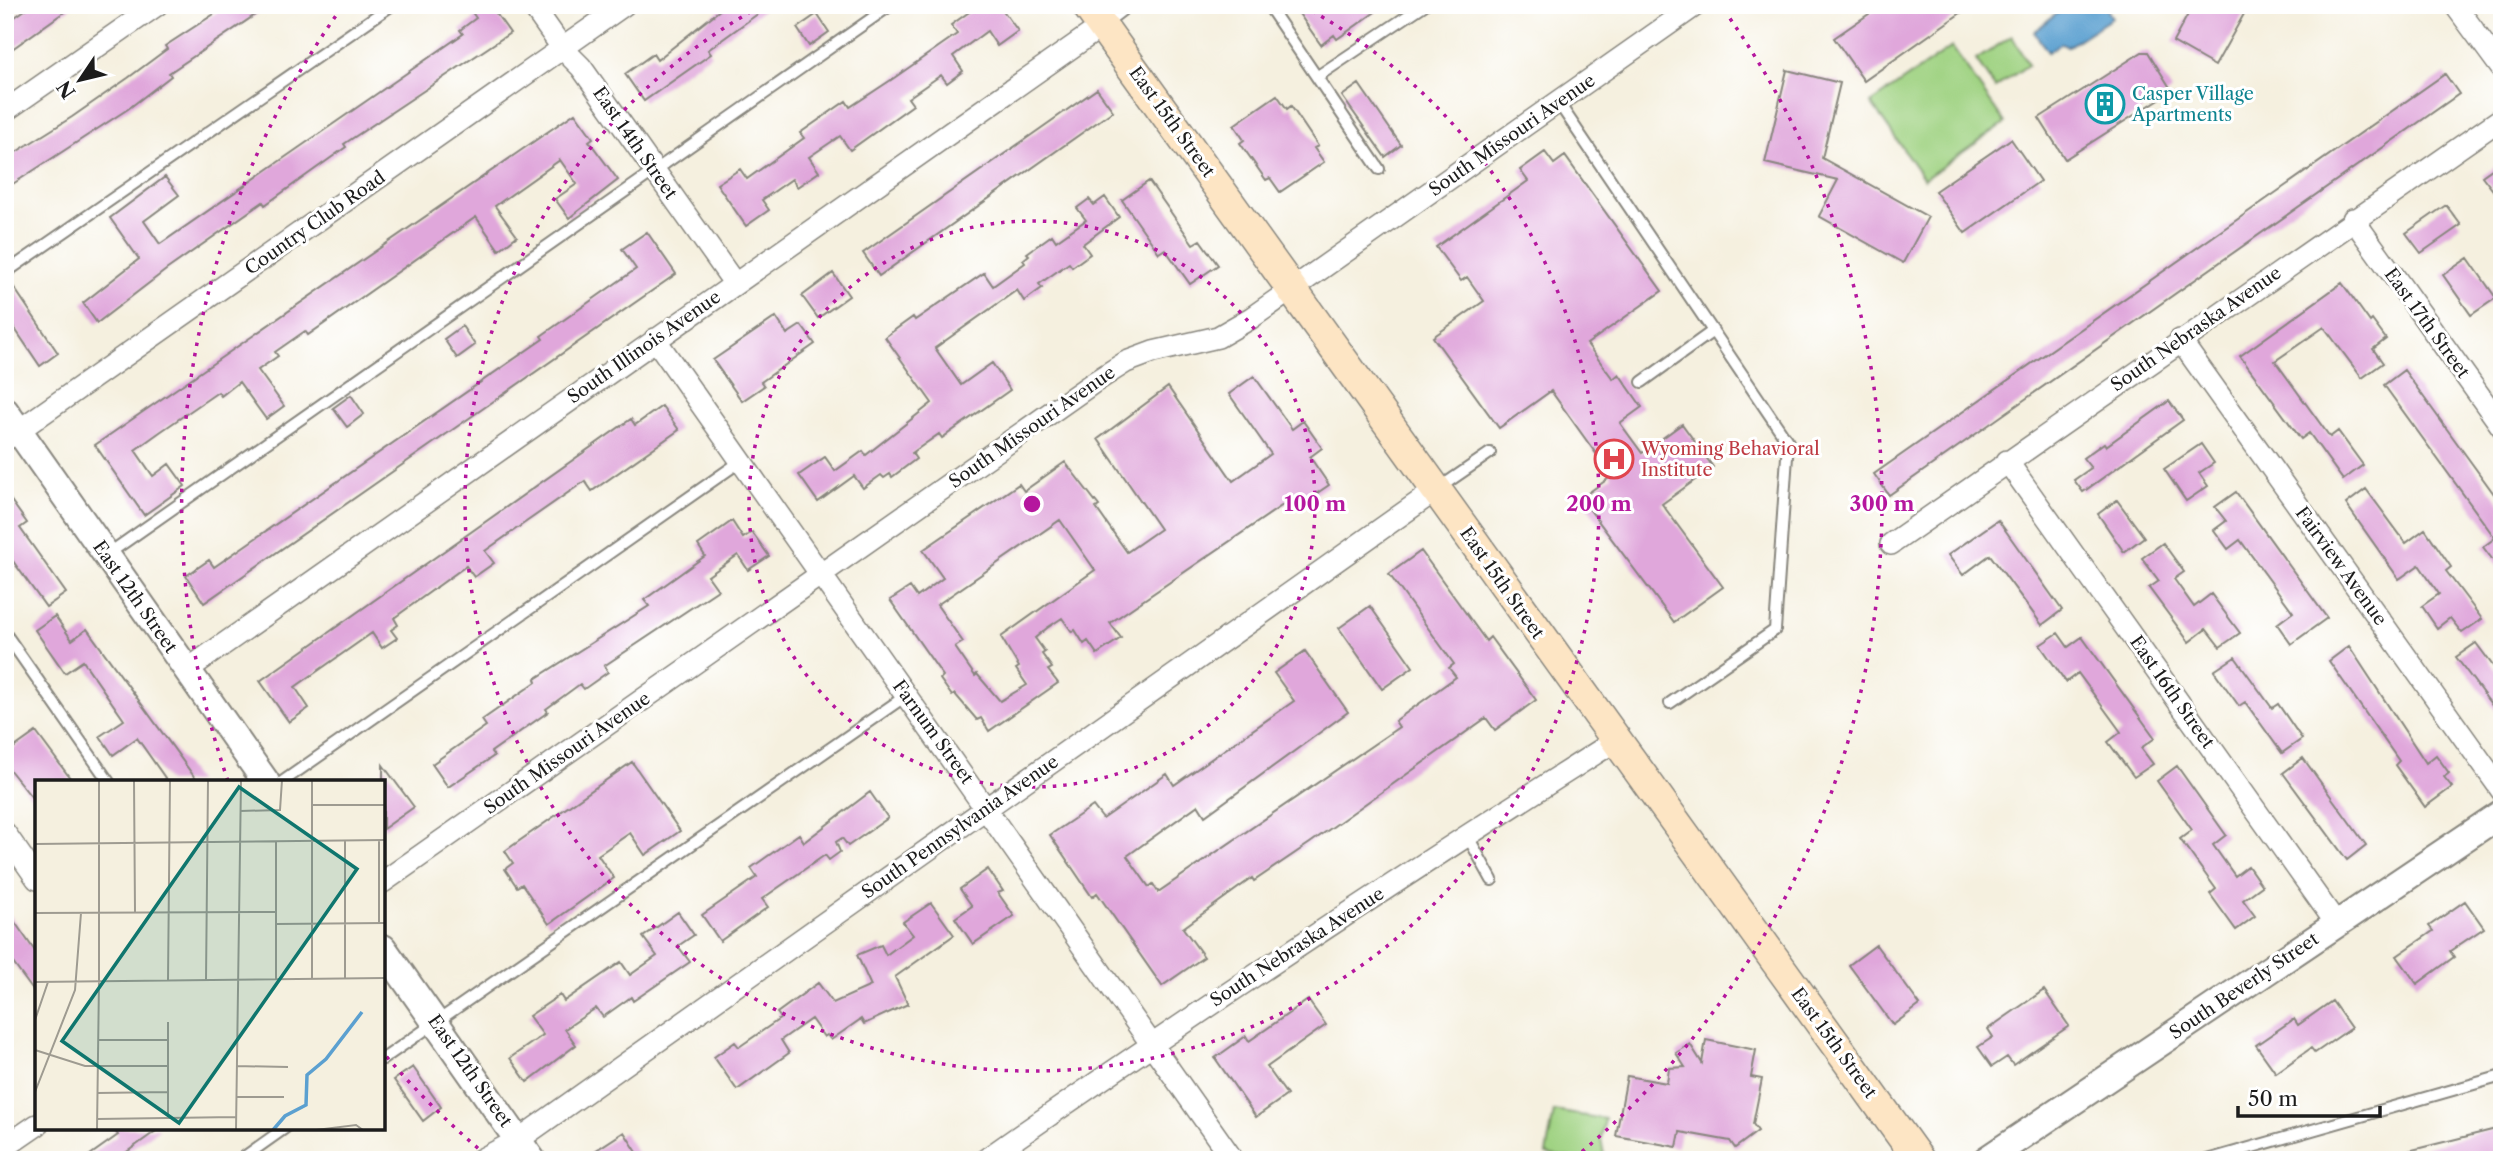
<svg xmlns="http://www.w3.org/2000/svg" width="2507" height="1165" viewBox="0 0 2507 1165" font-family="'Libre Caslon Text',serif">
<style>
.green{fill:#a0d383;stroke:#5e7850;stroke-width:2}
.water{fill:#5ba0d0;stroke:#3c5e76;stroke-width:2}
.building{fill:#e0a7db;fill-rule:evenodd}
.lines{fill:none;stroke-linecap:round;stroke-linejoin:round}
.service-casing{stroke:#88867e;stroke-width:14}
.minor-casing{stroke:#88867e;stroke-width:24}
.tertiary-casing{stroke:#88867e;stroke-width:30}
.secondary-casing{stroke:#88867e;stroke-width:33}
.service{stroke:#fff;stroke-width:10}
.minor{stroke:#fff;stroke-width:21}
.tertiary{stroke:#fff;stroke-width:26}
.secondary{stroke:#fde5c4;stroke-width:30}
.ring{fill:none;stroke:#b5179e;stroke-width:3.5;stroke-dasharray:3.5 7}
.labels{text-anchor:middle;stroke-width:6;stroke-linejoin:round;paint-order:stroke}
.culture-label{font-size:18px;fill:#0d838f;stroke:#fff;text-anchor:start}
.street-label{font-size:18px;fill:#1c1c1c;stroke:#fff}
.health-label{font-size:18px;fill:#be3a42;stroke:#fff;text-anchor:start}
.inset-river{fill:none;stroke:#5ba0d0;stroke-width:3.5}
.inset-road{fill:none;stroke:#9e9b91;stroke-width:2}
.view{fill:#0f766e;fill-opacity:0.15;stroke:#0f766e;stroke-width:3.5}
.inset-edge{fill:none;stroke:#1c1c1c;stroke-width:3.5}
.centre{fill:#b5179e;stroke:#fff;stroke-width:3.5}
.ring-label{font-size:21px;text-anchor:middle;font-weight:bold;fill:#b5179e;stroke:#fff;stroke-width:6;stroke-linejoin:round;paint-order:stroke}
</style>
<rect width="100%" height="100%" fill="#fff"/>
<filter id="ink" filterUnits="userSpaceOnUse"><feTurbulence type="fractalNoise" baseFrequency=".0143" numOctaves="2"/><feDisplacementMap in="SourceGraphic" scale="14" xChannelSelector="R" yChannelSelector="G"/><feConvolveMatrix kernelMatrix="1 2 1 2 8 2 1 2 1" color-interpolation-filters="sRGB"/></filter>
<filter id="wash" filterUnits="userSpaceOnUse"><feTurbulence type="fractalNoise" baseFrequency=".00686" numOctaves="4" result="noise"/><feDisplacementMap in="SourceGraphic" scale="28" xChannelSelector="R" yChannelSelector="G"/><feGaussianBlur stdDeviation="1.57" result="paint"/><feColorMatrix in="noise" values="0 0 0 0 0 0 0 0 0 0 0 0 0 0 0 0 0 1.4 0 .05"/><feComposite in="paint" operator="in"/></filter>
<g filter="url(#wash)">
<rect width="100%" height="100%" fill="#f5f0df"/>
<path class="green" d="M2012,36L2028,65L1995,88L1976,60Z
M1952,47L2005,123L1924,179L1871,103Z
M1554,1111L1605,1119L1601,1139L1605,1160H1580L1546,1154Z"/>
<path class="water" d="M2066,5H2105L2112,18L2067,47L2061,43L2048,52L2034,32Z"/>
<g id="blocks">
<path class="building" d="M32,5H74L5,54V24Z
M228,5H270L169,73L171,76L128,109L5,189V159L72,117L128,78L167,49L165,46Z
M467,5H490L510,33L344,144L346,147L297,182L265,205L263,202L166,270L97,323L83,303L139,259L110,218L165,177L179,195L144,221L160,244L463,34L460,30L476,18Z
M726,5H770L708,50L711,54L644,101L625,74L653,54L657,60Z
M979,5H999L1018,31L997,46L987,31L953,56L963,71L947,83L941,75L908,98L913,105L850,150L840,136L809,157L819,172L797,187L792,179L762,200L769,210L746,226L717,184L740,169L747,179L804,138L800,133L846,101L850,107L894,78L957,34L951,25Z
M1293,5H1385L1337,39L1334,35L1321,45Z
M1882,5H1972L1864,81L1834,38Z
M2193,5H2249L2215,66L2173,42Z
M817,14L829,32L809,46L797,28Z
M2142,52H2148L2172,91L2065,159L2039,118Z
M1787,70L1840,83L1822,158L1928,217L1903,263L1819,216L1838,180L1765,163Z
M2445,74L2459,94L1889,495L1874,474Z
M1359,84L1401,145L1385,157L1342,96Z
M1097,89L1113,111L879,276L863,253Z
M1277,95L1287,109L1291,106L1318,146L1314,148L1324,162L1280,192L1270,178L1266,180L1240,143L1244,140L1234,125Z
M575,113L593,138L589,141L618,180L569,218L555,199L577,184L560,160L495,206L517,236L499,250L476,217L308,335L305,331L275,352L278,356L258,370L284,406L266,419L239,382L221,396L218,392L160,432L135,450L153,476L169,464L185,486L144,515L95,445Z
M2011,139L2040,181L1965,233L1935,191Z
M1545,152L1554,164L1565,156L1662,291L1587,344L1613,379L1619,374L1642,407L1620,423L1642,453L1682,424L1713,467L1662,504L1723,587L1674,622L1581,498L1612,476L1551,391L1499,428L1433,337L1484,301L1467,277L1461,281L1436,247L1528,181L1520,170Z
M2502,162V202L2482,176Z
M1149,181L1193,244L1200,240L1218,265L1190,284L1165,249L1159,253L1122,200Z
M1105,197L1119,217L1083,244L1090,254L1072,267L1069,263L1039,284L1042,288L1024,301L1017,290L935,348L961,385L992,363L1010,390L942,438L939,434L912,453L916,459L892,477L890,474L884,478L881,475L863,488L854,476L818,502L799,475L825,457L835,471L863,451L866,455L932,403L885,337L913,317L915,320L984,273L993,286L1025,263L1023,260L1029,255L1027,253L1052,235L1056,241L1086,220L1077,208L1089,199L1094,205Z
M2446,205L2461,225L2421,253L2406,233Z
M647,232L676,274L204,603L186,576L209,560L214,567L543,339L541,336L636,269L622,249Z
M2468,258L2496,298L2471,315L2443,275Z
M833,273L849,296L818,318L802,296Z
M9,280L58,353L40,366L5,314V281Z
M2342,283L2370,322L2372,320L2386,339L2373,349L2383,363L2362,378L2324,327L2275,361L2330,437L2338,431L2363,465L2343,480L2309,433L2301,439L2240,356Z
M776,317L787,334L801,325L815,344L761,382L764,386L742,401L713,360Z
M462,326L475,345L457,358L444,339Z
M2404,370L2502,505V572L2483,547L2495,538L2384,385Z
M1254,376L1292,429L1303,421L1322,448L1310,457L1329,485L1304,502L1299,494L1110,623L1121,638L1097,654L1088,641L1084,644L1075,630L1072,632L1062,618L1047,628L1035,638L1045,652L1042,654L1052,668L1048,670L1058,683L989,731L981,718L977,720L955,694L952,696L940,679L943,676L890,600L910,587L917,597L943,578L923,550L1019,484L1024,491L1065,462L1099,506L1096,508L1127,552L1160,529L1098,439L1168,387L1233,481L1271,454L1229,394ZM1060,520L1095,570L1001,637L1019,667L1016,669L1027,685L1000,701L977,674L975,676L955,647L963,642L937,605Z
M351,395L364,414L347,427L333,408Z
M2169,401L2183,420L2083,492L2074,480L2091,468L2083,458L2104,443L2106,446Z
M662,406L679,430L592,491L585,481L526,522L485,551L494,563L474,577L466,566L394,618L398,625L391,630L397,638L382,648L372,633L295,687L309,708L289,722L260,681L631,419L635,425Z
M2201,444L2214,463L2199,473L2208,486L2186,501L2164,469Z
M2366,489L2406,543L2425,529L2451,567L2446,571L2482,619L2462,633L2450,618L2437,628L2422,606L2439,594L2419,565L2399,579L2346,504Z
M5,492L27,523L20,528L66,593L46,607L5,550Z
M2236,492L2327,618L2291,644L2277,624L2293,612L2240,540L2228,549L2214,530L2226,521L2215,507Z
M2117,500L2144,537L2124,552L2098,514Z
M1998,520L2062,610L2042,625L1990,555L1963,575L1948,555Z
M732,521L743,538L752,532L769,556L748,570L738,555L708,576L718,590L604,666L608,672L584,689L580,684L546,709L548,712L491,752L494,756L448,787L432,764L486,726L482,720L536,682L535,679L649,606L644,600L705,556L698,545Z
M2163,543L2184,572L2174,579L2194,607L2211,594L2240,633L2220,647L2206,629L2189,642L2149,588L2159,581L2142,558Z
M1421,551L1486,641L1490,637L1536,700L1495,730L1486,718L1310,843L1254,881L1252,878L1183,928L1204,957L1162,986L1097,893L1092,897L1050,835L1093,806L1103,819L1167,774L1174,785L1294,701L1274,673L1305,651L1348,712L1205,816L1198,805L1127,856L1149,887L1153,884L1158,892L1399,727L1395,721L1456,677L1449,668L1454,664L1389,574Z
M1370,606L1413,667L1382,689L1339,628Z
M55,616L72,640L87,629L198,782H168L137,738L113,755L100,736L124,720L83,661L65,673L35,630Z
M2058,633L2068,647L2082,637L2155,738L2141,748L2153,764L2134,777L2108,742L2121,732L2078,673L2066,682L2040,645Z
M2476,643L2502,678V719L2456,657Z
M2349,646L2426,763L2436,755L2449,773L2444,777L2452,787L2425,807L2395,765L2399,761L2329,661Z
M2235,657L2272,708L2278,704L2302,739L2282,753L2245,702L2239,706L2214,671Z
M36,732L73,782H37V804L5,764V754Z
M2303,758L2366,845L2347,860L2283,773Z
M632,762L680,831L645,855L630,833L598,855L614,878L549,924L522,884L517,887L505,869L513,863L505,851Z
M383,765L414,807L383,829Z
M2177,766L2226,835L2213,845L2235,876L2248,866L2262,886L2243,900L2255,916L2236,930L2210,894L2216,889L2180,839L2192,830L2157,781Z
M870,792L888,818L848,846L842,838L836,842L840,852L829,860L825,855L762,899L768,907L720,941L702,915L757,877L751,868L799,834L804,842Z
M988,869L1003,891L998,893L1014,916L973,944L955,918L972,906L960,889Z
M2465,901L2484,928L2450,951L2454,957L2417,984L2397,956L2433,931L2429,926Z
M931,903L954,935L895,977L908,1004L864,1024L861,1019L831,1040L827,1035L824,1037L811,1019L781,1040L789,1053L737,1090L714,1057L735,1042L739,1047L781,1018L777,1013L818,983L833,1003L871,986L857,955L881,945L886,955L913,935L903,922Z
M5,908L37,954V996L5,952Z
M678,912L694,935L678,946L690,962L633,1001L631,997L603,1017L596,1008L565,1029L576,1045L527,1082L510,1058L543,1035L529,1016L560,995L564,1001L621,962L630,975L657,956L643,937Z
M1876,945L1920,1005L1893,1025L1849,965Z
M2044,990L2069,1026L2013,1065L2007,1057L1992,1067L1978,1047L1993,1037L1988,1029Z
M1308,1000L1326,1025L1267,1067L1287,1095L1256,1117L1215,1058L1246,1036L1249,1041Z
M2332,1001L2351,1028L2315,1053L2311,1048L2276,1073L2256,1045L2294,1019L2298,1025Z
M1706,1040L1756,1050L1751,1077L1762,1079L1753,1124L1758,1131L1735,1148L1730,1141L1680,1132L1677,1147L1616,1136L1627,1076L1667,1083L1669,1068L1685,1067L1676,1053L1690,1044L1702,1063Z
M413,1067L441,1107L423,1121L394,1080Z
M113,1128H160L124,1154L128,1160H83L118,1135Z
M2496,1129L2502,1153L2476,1160H2392V1155Z
M624,1132L642,1160H581Z"/>
</g>
</g>
<g filter="url(#ink)">
<use href="#blocks" fill-opacity="0" stroke="#88867e" stroke-width="2"/>
<g class="lines">
<defs>
<path id="service" d="M1268,5L1379,169
M1103,25L1129,5
M1318,76L1424,5
M1558,102L1788,442L1775,630L1670,703
M5,273L392,5
M1642,382L1713,331
M1439,488L1490,453
M108,554L891,5
M5,633L109,782
M282,782L741,461
M1467,835L1492,880
M383,1059L907,695
M240,1160L285,1128
M2207,1160L2502,1076"/>
<path id="minor" d="M532,5L563,49L581,67L735,284
M2455,5L2502,69
M5,111L157,5
M2353,219L2502,427
M655,339L1233,1160
M2180,340L2502,791
M5,440L624,5
M2007,461L2336,923
M1891,544L2502,118
M187,670L1102,26
M5,833L37,879
M383,882L1093,383L1126,362L1153,352L1218,337L1251,318L1696,5
M5,1147L37,1125
M480,1160L518,1140L1436,490
M985,1160C1192,1015 1402,876 1615,741"/>
<path id="tertiary" d="M5,411L266,782
M383,948L532,1160
M1986,1160L2502,813"/>
<path id="secondary" d="M1087,5L1919,1160"/>
</defs>
<use href="#service" class="service-casing"/>
<use href="#minor" class="minor-casing"/>
<use href="#tertiary" class="tertiary-casing"/>
<use href="#secondary" class="secondary-casing"/>
<use href="#service" class="service"/>
<use href="#minor" class="minor"/>
<use href="#tertiary" class="tertiary"/>
<use href="#secondary" class="secondary"/>
</g>
</g>
<g class="ring">
<circle cx="1032" cy="504" r="283"/>
<path d="M1303 6A567 567 0 1 1 761 6"/>
<path d="M486 1155A850 850 0 0 1 386 1056M228 781A850 850 0 0 1 340 10M1724 10A850 850 0 0 1 1578 1155"/>
</g>
<defs>
<symbol id="building-ring" viewBox="-11 -11 22 22"><circle r="9.5" fill="#fff" stroke="#0f9aa8" stroke-width="1.5"/><path d="M-4-6H4V6H1V3H-1V6H-4ZM-2.5-4.3h1.7v1.8h-1.7ZM.8-4.3h1.7v1.8H.8ZM-2.5-1h1.7V.8h-1.7ZM.8-1h1.7V.8H.8Z" fill="#0f9aa8"/></symbol>
<symbol id="hospital-ring" viewBox="-11 -11 22 22"><circle r="9.5" fill="#fff" stroke="#e0444e" stroke-width="1.5"/><path d="M-5-5h3v3.5h4V-5h3V5h-3V1.5h-4V5h-3Z" fill="#e0444e"/></symbol>
</defs>
<g fill-rule="evenodd">
<use href="#building-ring" x="2083" y="82" width="44" height="44"/>
<use href="#hospital-ring" x="1592" y="437" width="44" height="44"/>
</g>
<g class="labels">
<g class="culture-label">
<text x="2132" y="100">Casper Village<tspan x="2132" dy="21">Apartments</tspan></text>
</g>
<g class="street-label">
<text transform="translate(1172 122) rotate(54)" y="6">East 15th Street</text>
<text transform="translate(1512 135) rotate(-35)" y="6">South Missouri Avenue</text>
<text transform="translate(635 143) rotate(55)" y="6">East 14th Street</text>
<text transform="translate(315 223) rotate(-35)" y="6">Country Club Road</text>
<text transform="translate(2427 323) rotate(54)" y="6">East 17th Street</text>
<text transform="translate(2196 329) rotate(-35)" y="6">South Nebraska Avenue</text>
<text transform="translate(644 347) rotate(-35)" y="6">South Illinois Avenue</text>
<text transform="translate(1032 427) rotate(-35)" y="6">South Missouri Avenue</text>
<text transform="translate(2341 566) rotate(54)" y="6">Fairview Avenue</text>
<text transform="translate(1502 583) rotate(55)" y="6">East 15th Street</text>
<text transform="translate(135 597) rotate(55)" y="6">East 12th Street</text>
<text transform="translate(2172 692) rotate(55)" y="6">East 16th Street</text>
<text transform="translate(933 732) rotate(54)" y="6">Farnum Street</text>
<text transform="translate(567 753) rotate(-35)" y="6">South Missouri Avenue</text>
<text transform="translate(960 827) rotate(-35)" y="6">South Pennsylvania Avenue</text>
<text transform="translate(1297 947) rotate(-33)" y="6">South Nebraska Avenue</text>
<text transform="translate(2244 986) rotate(-34)" y="6">South Beverly Street</text>
<text transform="translate(1834 1043) rotate(54)" y="6">East 15th Street</text>
<text transform="translate(470 1071) rotate(55)" y="6">East 12th Street</text>
</g>
<g class="health-label">
<text x="1641" y="455">Wyoming Behavioral<tspan x="1641" dy="21">Institute</tspan></text>
</g>
</g>
<g transform="translate(35 780)">
<rect width="350" height="350" fill="#f5f0df"/>
<path class="inset-river" d="M238,350L250,336L271,325L272,295L291,279L327,232"/>
<path class="inset-road" d="M64,0V201M99,0L100,132M277,0V199M277,25H350M205,31L245,30L247,0M344,60V143M241,61V199M0,64L350,60M0,133L241,132M241,144L350,143M310,199V61M133,200L135,0M171,200L173,0M0,202L350,198M0,240L13,202M63,260H133M0,270L50,286H133M201,286L253,287M0,312L40,210L46,133M62,313L133,312M201,317H249M133,338V242M62,339L201,337M62,350L64,201M201,350L206,0M281,350L321,345L328,350"/>
<path class="view" d="M204,7L322,89L144,343L27,261Z"/>
<rect width="350" height="350" class="inset-edge"/>
</g>
<circle cx="1032" cy="504" r="10" class="centre"/>
<g class="ring-label">
<text x="1315" y="511">100 m</text>
<text x="1599" y="511">200 m</text>
<text x="1882" y="511">300 m</text>
</g>
<rect width="2507" height="1165" fill="none" stroke="#fff" stroke-width="28"/>
<g transform="translate(80 80) rotate(235)" stroke="#ffffff" stroke-width="5" paint-order="stroke">
<path d="M0-5L12 26L0 18L-12 26Z" fill="#1c1c1c"/>
<text y="-10" font-size="19" font-weight="bold" text-anchor="middle" fill="#1c1c1c">N</text>
</g>
<path d="M2238 1106v10h142v-10" fill="none" stroke="#1c1c1c" stroke-width="3.5"/>
<text x="2248" y="1106" font-size="21" fill="#1c1c1c" stroke="#ffffff" stroke-width="5" paint-order="stroke">50 m</text>
</svg>
